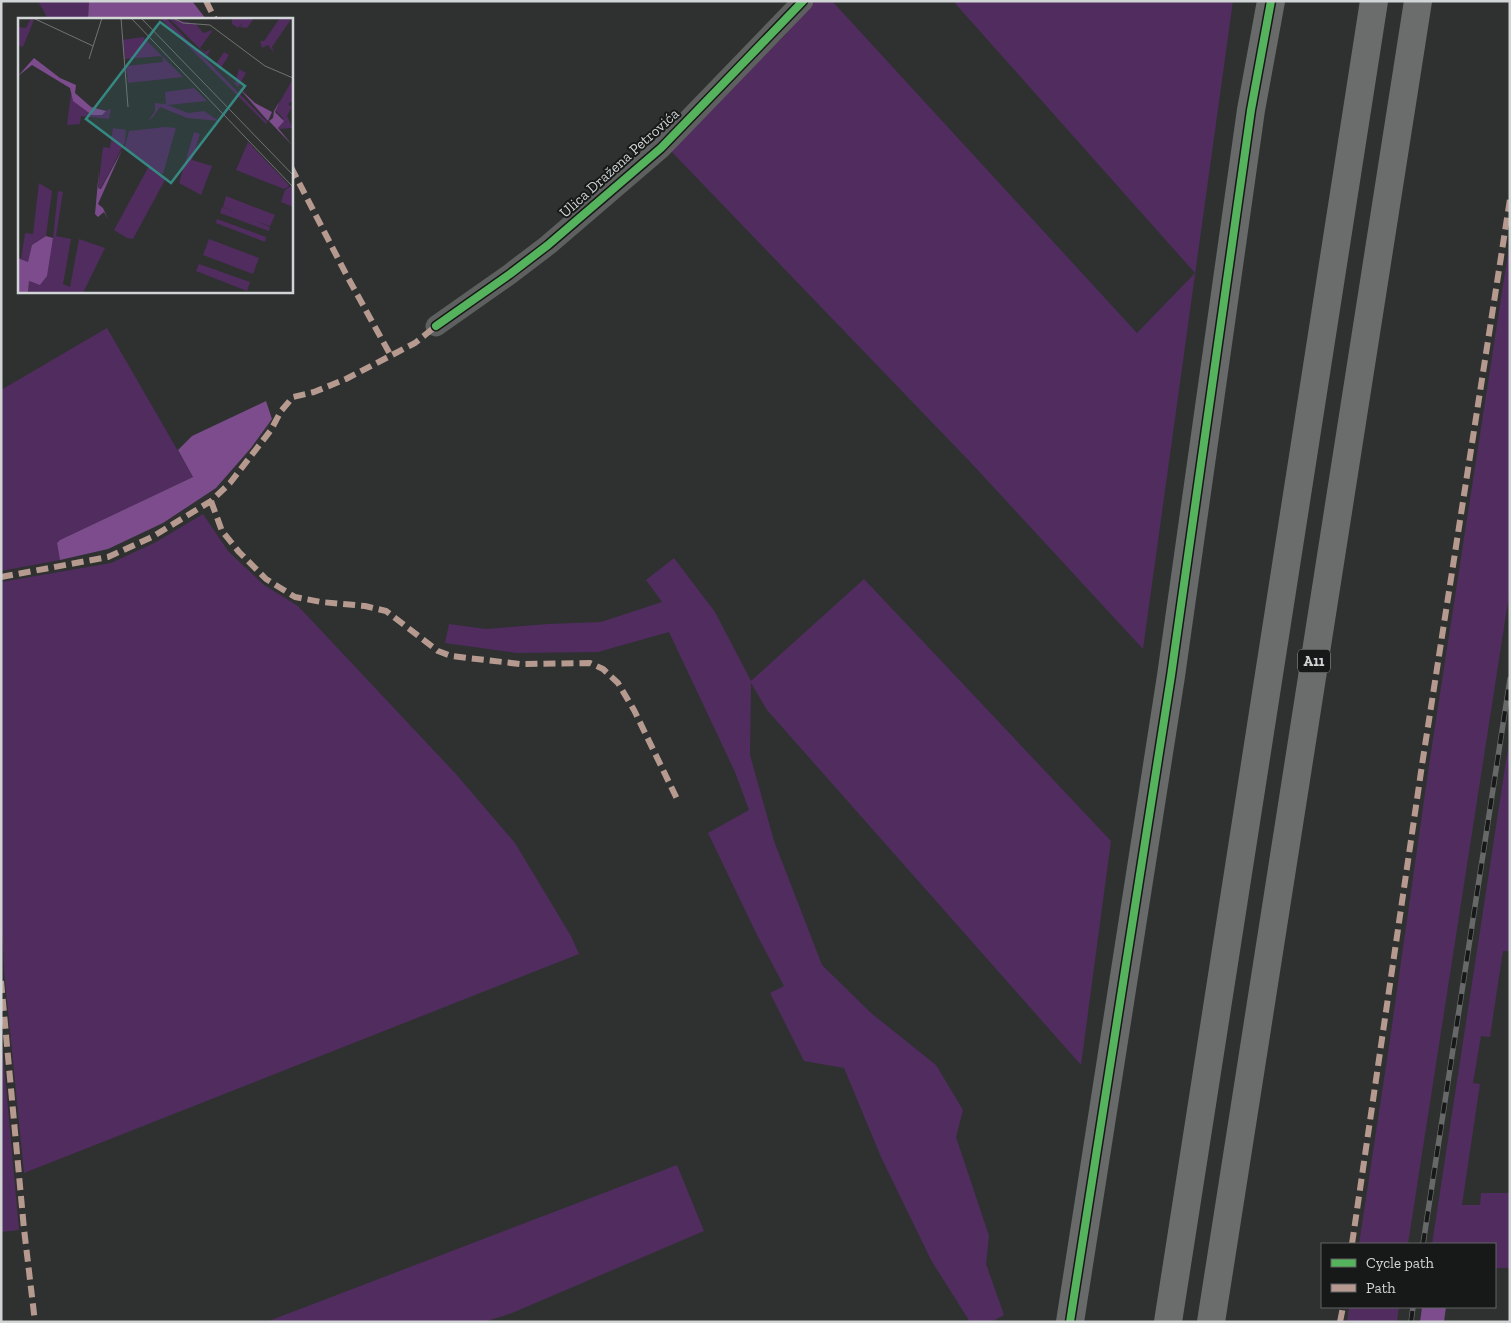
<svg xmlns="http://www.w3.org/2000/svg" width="1511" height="1323" viewBox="0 0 1511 1323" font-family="'Zilla Slab',serif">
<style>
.green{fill:#512c5f}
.forest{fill:#7c4c8d}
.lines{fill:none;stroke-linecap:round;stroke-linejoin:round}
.street{stroke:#5e5f5f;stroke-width:21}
.secondary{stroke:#686969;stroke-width:28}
.highway{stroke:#6b6d6c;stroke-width:28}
.rail-casing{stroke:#676868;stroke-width:5.5}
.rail{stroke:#171919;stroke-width:4;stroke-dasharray:11;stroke-linecap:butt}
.quiet{stroke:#b69a8f;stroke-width:6;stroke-dasharray:12 6;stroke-linecap:butt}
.cycleway-casing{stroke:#171919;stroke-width:11}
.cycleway{stroke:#56b35d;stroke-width:8}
.labels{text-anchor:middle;stroke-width:4;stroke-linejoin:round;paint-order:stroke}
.shield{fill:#171919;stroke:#9a9d9d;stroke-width:1}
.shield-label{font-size:14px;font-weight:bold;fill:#d2d5d5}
.street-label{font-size:15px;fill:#d2d5d5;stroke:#171919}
.inset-road{fill:none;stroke:#707372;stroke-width:1}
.view{fill:#368983;fill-opacity:0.15;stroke:#368983;stroke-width:2.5}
.inset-edge{fill:none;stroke:#d2d5d5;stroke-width:2.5}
</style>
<rect width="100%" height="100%" fill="#2e3130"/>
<path class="green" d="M38,1H89L88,19H48Z
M815,1H832L1137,333L1195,273L953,1H1233L1143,649L974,466L669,149L785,35Z
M1510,240V589L1408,1244H1359L1389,1046L1429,765Z
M107,328L193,477L60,540L57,543L60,560L1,571V390Z
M203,514L228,551L264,585L298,606L455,773L515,843L571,936L579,954L24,1173L4,970L1,909V582L111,563L156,542Z
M674,558L715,612L751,681L864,579L1111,841L1081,1065L767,710L751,683L750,755L774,841L822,965L871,1013L936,1065L963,1110L956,1137L989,1236L986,1264L1004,1315L991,1322H970L931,1260L881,1157L844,1068L804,1061L770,993L784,986L757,935L708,833L749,810L735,772L669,632L598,652L517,653L445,643L449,624L486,629L548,624L601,622L662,602L646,580Z
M1510,735V951H1503L1490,1037L1481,1036L1473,1083L1480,1084L1462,1205H1480L1481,1193H1510V1268H1495V1244H1432Z
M1,1032L19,1230L1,1232Z
M677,1165L704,1231L512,1313L484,1322H266Z
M1349,1307H1399L1397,1322H1347Z"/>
<path class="forest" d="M89,1H192L206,19H88Z
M266,401L272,419L251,448L216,488L163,523L108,549L60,560L57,543L60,540L193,477L178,450L192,436Z
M1422,1307H1446L1444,1322H1420Z"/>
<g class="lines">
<path class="street" d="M436,326L510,274L548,245L661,148L803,1"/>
<path class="secondary" d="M1070,1322L1171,676L1251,110L1271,1"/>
<path class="highway" d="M1168,1322L1374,1
M1211,1322L1418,1"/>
<defs>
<path id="rail" d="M1423,1244L1510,679
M1411,1322L1413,1307"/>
</defs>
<use href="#rail" class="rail-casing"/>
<use href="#rail" class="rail"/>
<path class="quiet" d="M206,1L215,19
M291,167L347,276L391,356
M211,501L222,531L239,552L266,579L295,597L321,602L365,606L386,611L438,651L451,656L520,664L590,663L603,669L618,683L634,710L679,803
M1,577L108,557L152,537L211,501L230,483L271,430L281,411L293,397L314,392L346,379L415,343L436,326
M1,981L24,1229L35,1322
M1352,1244L1422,765L1510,199
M1340,1322L1343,1307"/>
<defs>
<path id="cycleway" d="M436,326L510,274L548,245L661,148L803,1
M1070,1322L1171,676L1251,110L1271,1"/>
</defs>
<use href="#cycleway" class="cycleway-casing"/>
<use href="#cycleway" class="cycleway"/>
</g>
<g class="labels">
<rect class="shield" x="1298" y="649.5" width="32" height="23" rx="4"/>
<g class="shield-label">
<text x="1314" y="666">A11</text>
</g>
<g class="street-label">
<text transform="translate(619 163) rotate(-42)" y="5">Ulica Dražena Petrovića</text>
</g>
</g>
<g transform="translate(18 18)">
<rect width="275" height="275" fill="#2e3130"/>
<path d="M13,0L16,2L5,29L0,27V9L8,10ZM142,0H148L249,104L248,106ZM151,0L178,6L185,15L195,12L182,30L187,34L193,31L189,37L198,46L206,34L211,37L202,51L217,65L221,51L228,55L220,69ZM214,0H232L235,2L229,10L222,9L225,4L220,10L214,6ZM262,0H274L254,29L256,35L250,27L244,30L242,23H246ZM125,19L165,59L110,65L108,48L145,44L144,38L107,41L104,22ZM275,61V83L270,86L274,89L269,98L275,110L260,111L265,100L257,92ZM176,70L189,83L150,87L170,95L186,93L201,103L169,100L142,89L135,99L130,103L137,93V85L148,86L147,74ZM53,76L64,89L76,96L93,91L91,101L63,98L62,106L49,107ZM147,109L158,110L145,156L141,155L148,160L115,221L109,220L96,212L131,148L106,131L111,113ZM95,110L108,112L107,124L83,170H80L85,129L92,130ZM176,114L182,116L174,142L194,148L183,177L161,165ZM230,124L271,167L270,169L266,171L218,152ZM21,165L34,173L28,218L14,227L10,245L3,241L7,215L15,216ZM273,168L275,171V189L263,184L267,172ZM40,173L45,174L38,218L53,221L45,266L52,269L61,221L87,230L65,275H10L11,263L19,266L35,220ZM208,178L257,197L252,208L238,203L252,209L251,213L202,195L204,189L219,195L205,189ZM199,201L248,219L247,224L198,205ZM191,221L241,240L235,256L185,237ZM181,246L232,264L229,273L178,253Z" fill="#512c5f"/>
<path d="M16,40L42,60L58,67L57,75L73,89L88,93L84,97H74L55,83L52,70L14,47L0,58ZM220,69L237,85L254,94L250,103ZM261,84L257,94L266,103L260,110L275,128L251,103L255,100L256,93ZM104,132L80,186L85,190L90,201L86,194L80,199L77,196L81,152L80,170L83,171ZM28,218L35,220L29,258L22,267L11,263L10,275H0V240L10,244L14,227Z" fill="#7c4c8d"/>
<path class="inset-road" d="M15,0L75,28M103,0L110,89M113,0L275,169M123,0L275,157M155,0L165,5L192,7L247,48L275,60M71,41L84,0"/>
<path class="view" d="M142,4L227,68L153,165L68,101Z"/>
<rect width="275" height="275" class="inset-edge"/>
</g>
<rect width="1511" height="1323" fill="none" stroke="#d2d5d5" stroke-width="5"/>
<rect x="1321" y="1243" width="175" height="65" fill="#171919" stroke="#626464"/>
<rect x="1331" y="1259" width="25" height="8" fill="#56b35d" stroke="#626464"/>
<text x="1366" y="1268" font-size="15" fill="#d2d5d5">Cycle path</text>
<rect x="1331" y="1284" width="25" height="8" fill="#b69a8f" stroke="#626464"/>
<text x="1366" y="1293" font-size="15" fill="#d2d5d5">Path</text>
</svg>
